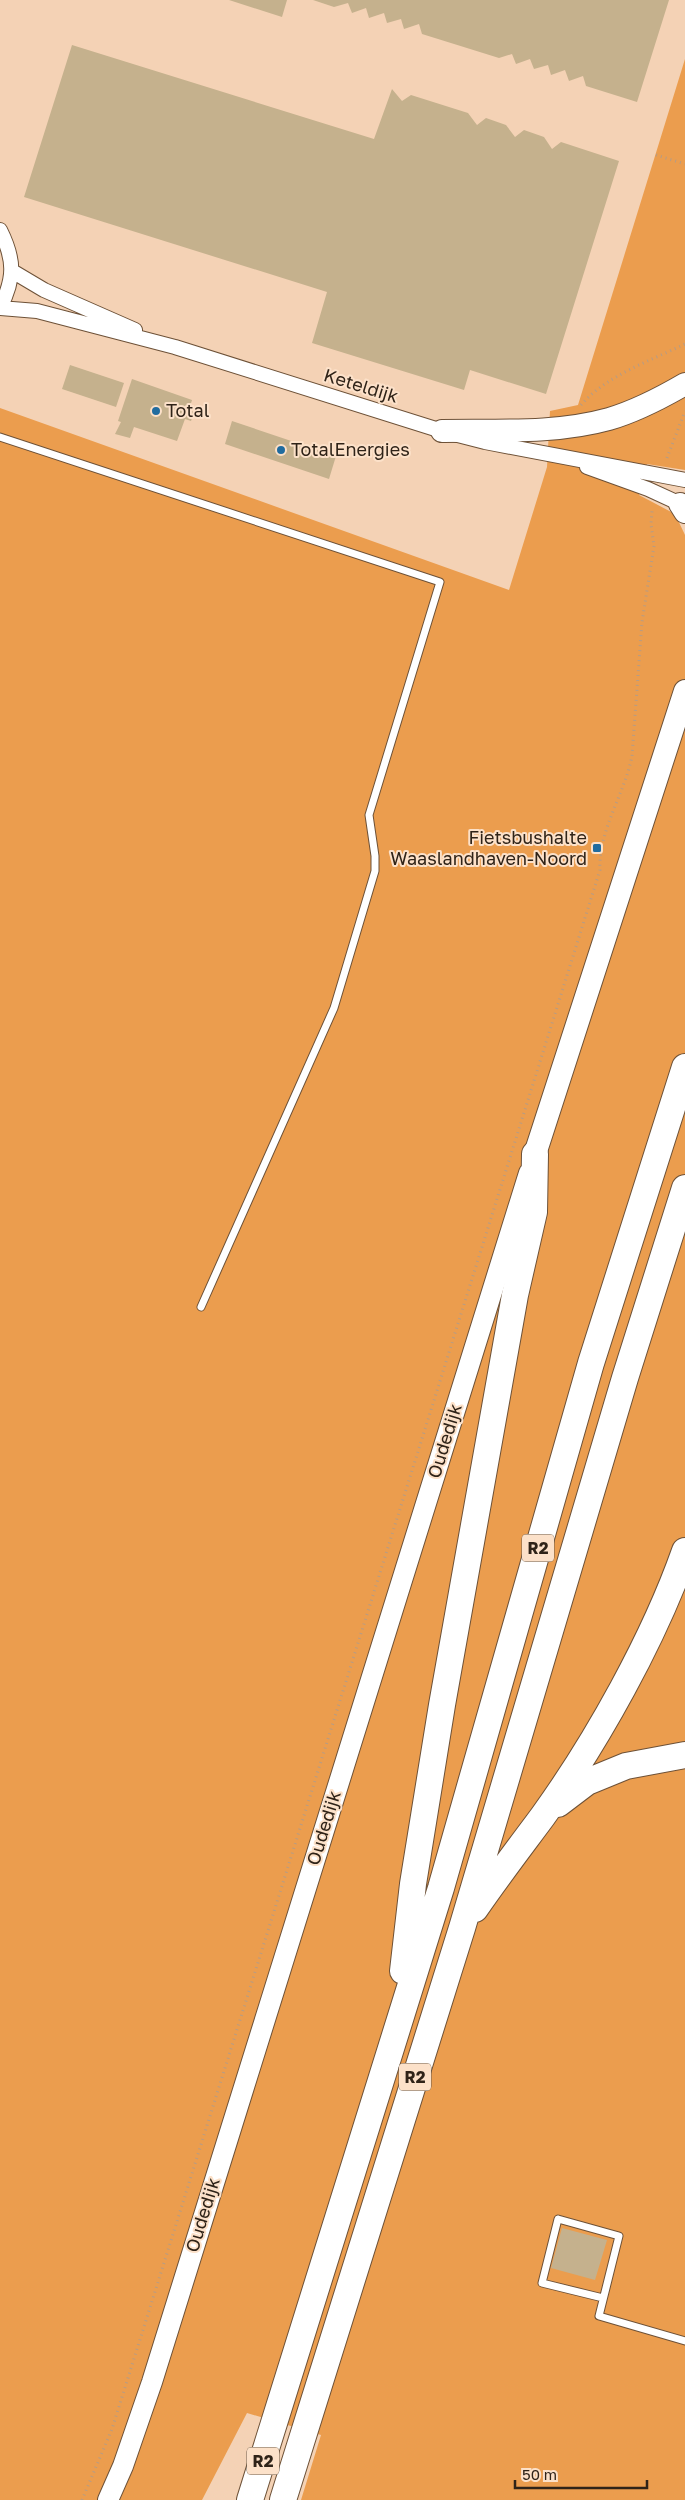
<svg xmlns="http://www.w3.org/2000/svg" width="685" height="2500" viewBox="0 0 685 2500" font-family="'Golos Text',sans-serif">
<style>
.green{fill:#eb9d4e}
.building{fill:#c5b18d}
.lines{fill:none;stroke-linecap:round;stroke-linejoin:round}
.lane-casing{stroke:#6d5137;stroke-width:9}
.street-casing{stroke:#6d5137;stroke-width:16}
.secondary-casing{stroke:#6d5137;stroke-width:22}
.primary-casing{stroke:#6d5137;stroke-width:24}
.highway-casing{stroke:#6d5137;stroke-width:28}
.path{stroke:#b79c84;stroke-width:3;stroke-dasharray:1 4;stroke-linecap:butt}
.lane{stroke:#fff;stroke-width:7}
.street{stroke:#fff;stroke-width:14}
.secondary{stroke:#fff;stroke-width:20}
.primary{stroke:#fff;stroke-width:22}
.highway{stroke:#fff;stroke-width:26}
.poi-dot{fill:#216c9f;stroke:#fce1c9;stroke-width:2}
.labels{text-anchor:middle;stroke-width:4;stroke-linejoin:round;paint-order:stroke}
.shield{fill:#fce1c9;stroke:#6c5c4d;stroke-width:1}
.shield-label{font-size:16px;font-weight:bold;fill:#2f2318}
.street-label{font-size:18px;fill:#2f2318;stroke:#fce1c9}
.poi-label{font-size:18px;fill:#2f2318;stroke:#fce1c9;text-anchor:start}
</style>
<rect width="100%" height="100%" fill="#f4d2b5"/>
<path class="green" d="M685,59V470L647,464L639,495L675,514L685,535V2500H301L321,2435L247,2413L202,2500H0V408L509,590L547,467L550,411L578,405Z"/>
<path class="building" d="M229,0H287L282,17Z
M313,0H669L637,102L586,86L583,76L569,81L565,70L551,75L548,65L534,69L530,59L516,64L512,54L499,58L422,34L419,24L404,29L401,19L387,23L384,13L369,18L366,8L352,13L348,3L334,7Z
M72,45L374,139L392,89L402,101L411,95L468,113L477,125L486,118L506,125L515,137L524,130L544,137L552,149L561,142L619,161L546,394L470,370L464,390L312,343L327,292L24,197Z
M70,365L124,383L116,407L62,389Z
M132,379L192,400L189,410L194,412L191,421L185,419L177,441L134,427L130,438L115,434L121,422L118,421Z
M232,421L336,456L329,479L225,444Z
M562,2228L607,2240L595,2280L551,2268Z"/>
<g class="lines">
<defs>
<path id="lane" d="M0,437L440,582L369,815L375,856V871L334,1008L201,1307
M603,2298L542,2283L558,2219L619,2236L599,2316L685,2341"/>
<path id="street" d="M0,230C15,260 15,278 0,308
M12,271L44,290L135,330
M0,308L37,311L175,347L442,431L485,442L685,480
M587,467L648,489L685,506"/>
<path id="secondary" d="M108,2500L123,2466L152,2382L529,1173"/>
<path id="primary" d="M442,431C497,430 555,434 609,419C636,411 661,398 685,384
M680,504L685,512
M535,1154L685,691"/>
<path id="highway" d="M558,1804L587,1782L626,1766L685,1755
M475,1909C497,1877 520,1847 543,1816C597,1741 654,1639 685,1551
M403,1971L413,1884L442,1705L515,1295L534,1212L535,1154
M250,2500L441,1888L591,1363L685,1067
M283,2500L462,1928L625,1378L685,1188"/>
</defs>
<use href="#lane" class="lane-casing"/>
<use href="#street" class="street-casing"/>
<use href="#secondary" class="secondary-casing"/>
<use href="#primary" class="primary-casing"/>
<use href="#highway" class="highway-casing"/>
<path class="path" d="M656,155L685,164
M581,405C607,375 650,361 685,344
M667,458L685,411
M82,2500L112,2429L600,870C598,831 625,793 632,756L642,622L654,546L651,524L652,511"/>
<use href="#lane" class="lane"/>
<use href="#street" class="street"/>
<use href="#secondary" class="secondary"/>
<use href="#primary" class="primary"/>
<use href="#highway" class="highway"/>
</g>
<g class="poi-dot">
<circle cx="156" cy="411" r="5"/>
<circle cx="281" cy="450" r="5"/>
<rect x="592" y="843" width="10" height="10" rx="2.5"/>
</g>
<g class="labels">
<g class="shield">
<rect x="522" y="1534.5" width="32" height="27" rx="4"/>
<rect x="399" y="2063.5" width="32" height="27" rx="4"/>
<rect x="247" y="2447.5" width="32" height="27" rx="4"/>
</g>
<g class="shield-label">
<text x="538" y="1554">R2</text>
<text x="415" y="2083">R2</text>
<text x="263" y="2467">R2</text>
</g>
<g class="street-label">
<text transform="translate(361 386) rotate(17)" y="6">Keteldijk</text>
<text transform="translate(445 1441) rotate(-73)" y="6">Oudedijk</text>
<text transform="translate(324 1828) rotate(-73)" y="6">Oudedijk</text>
<text transform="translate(203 2215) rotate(-73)" y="6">Oudedijk</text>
</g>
<g class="poi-label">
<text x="166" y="417">Total</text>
<text x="291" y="456">TotalEnergies</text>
<text x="587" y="844" text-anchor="end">Fietsbushalte<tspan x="587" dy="21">Waaslandhaven-Noord</tspan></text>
</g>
</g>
<path d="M515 2480v8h132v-8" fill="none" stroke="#2f2318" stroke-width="2.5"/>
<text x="522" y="2480" font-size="15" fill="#2f2318" stroke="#fce1c9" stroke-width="4" paint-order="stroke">50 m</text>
</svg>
